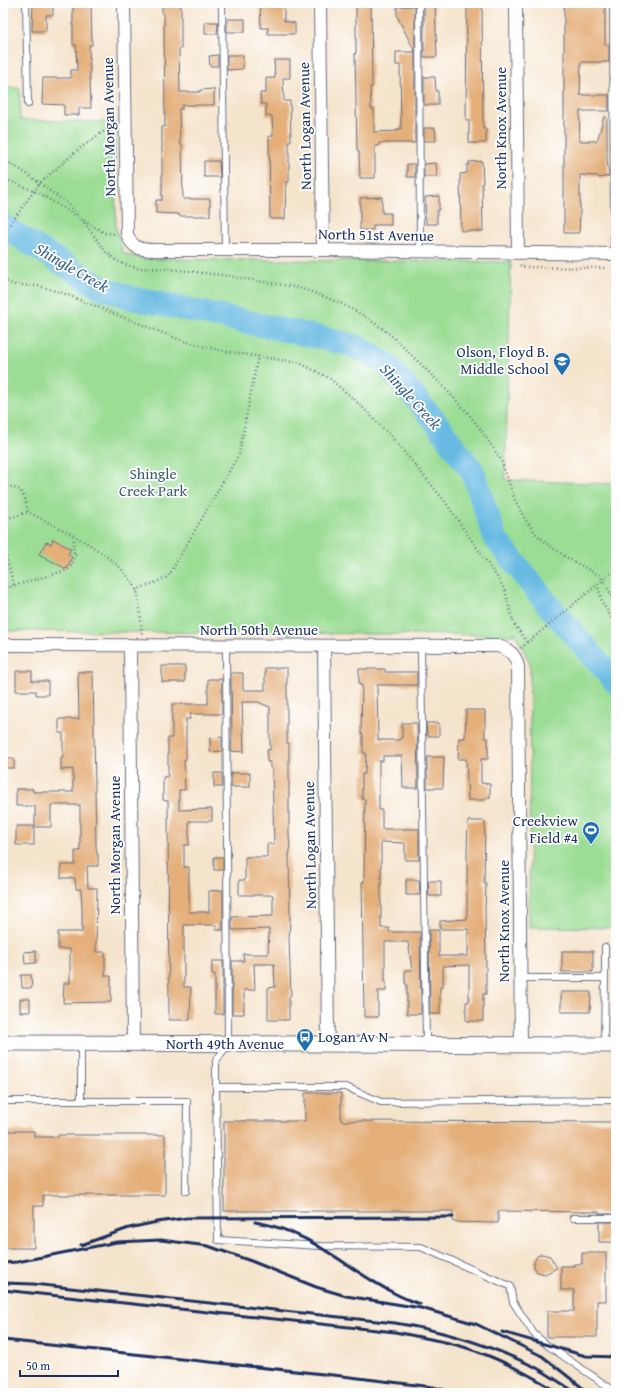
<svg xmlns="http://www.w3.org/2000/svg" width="619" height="1396" viewBox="0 0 619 1396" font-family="'Gentium Book Plus',serif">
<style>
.green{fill:#9bdd94;stroke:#5b8679}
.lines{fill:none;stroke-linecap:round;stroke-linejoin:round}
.river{stroke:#67bae3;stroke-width:24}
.building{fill:#e4af79}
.service-casing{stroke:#676e84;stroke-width:8}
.minor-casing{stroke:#676e84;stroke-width:14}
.tertiary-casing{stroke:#676e84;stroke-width:17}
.path{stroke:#676e84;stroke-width:2.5;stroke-dasharray:1 3;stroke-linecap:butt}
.service{stroke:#fff;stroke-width:6}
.minor{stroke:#fff;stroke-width:12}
.tertiary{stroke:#fff;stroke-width:15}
.rail{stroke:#1b2f5e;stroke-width:3}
.labels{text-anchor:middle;stroke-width:3.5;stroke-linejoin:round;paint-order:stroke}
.street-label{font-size:15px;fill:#1b2f5e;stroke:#fff}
.poi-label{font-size:15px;fill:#1b2f5e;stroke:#fff;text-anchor:end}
.park-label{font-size:15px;fill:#3b5a6c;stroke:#fff}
.water-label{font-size:16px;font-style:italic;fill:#36608d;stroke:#fff}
</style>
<rect width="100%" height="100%" fill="#fff"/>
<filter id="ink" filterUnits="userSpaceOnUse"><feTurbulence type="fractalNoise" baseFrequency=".025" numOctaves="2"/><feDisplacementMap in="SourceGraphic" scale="8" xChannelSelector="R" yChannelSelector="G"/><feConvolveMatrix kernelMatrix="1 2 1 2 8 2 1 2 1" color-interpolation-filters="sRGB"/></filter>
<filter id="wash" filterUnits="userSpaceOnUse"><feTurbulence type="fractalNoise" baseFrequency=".012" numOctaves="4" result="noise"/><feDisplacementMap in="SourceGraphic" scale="16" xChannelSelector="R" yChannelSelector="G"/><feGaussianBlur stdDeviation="0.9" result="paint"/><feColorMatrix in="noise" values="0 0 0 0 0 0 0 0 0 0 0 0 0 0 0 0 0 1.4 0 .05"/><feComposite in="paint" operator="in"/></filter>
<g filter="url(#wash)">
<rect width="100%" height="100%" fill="#f5e4cc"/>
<path class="green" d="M3,87L20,88V120L115,122L116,228L123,253L145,259L511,262L505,480L616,484V928L529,927L530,663L514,631V635L3,631Z"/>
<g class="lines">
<path class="river" d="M3,226L100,287L132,298L323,338L358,347L387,365L434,420L473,472L495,538L549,606L616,682"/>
</g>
<g id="blocks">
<path class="building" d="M33,3H53V15H46V31H32Z
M73,3H91L92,45H89L91,108H79V115H64V105L42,104L43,78H71V70H77L76,45H73Z
M162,3H181V49H179L180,92H200V90L214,89V105H182V109H179L180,144H182L183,199H210V216H179V214L156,213V200H162V127H165L164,14H162Z
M260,3H284V21L295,23V34H268V28H261Z
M356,3H371L372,87H370L371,109H374V132L397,131V129H401L400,65H396V52H415L397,16V7L415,6V143H379V146H375V178H360L359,152L357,150L355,53H356Z
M467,3H482L483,129H486V143H469V120H466Z
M564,3H605V45H609V62H581L580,95H609V111H580L579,141H597L604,117L607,118V160L609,176L599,178L598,176L580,175V211L579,233H564Z
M435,4L437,57H424V5Z
M228,19H245V32H227V22H228Z
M205,22H218L217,34H205Z
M218,55V66H210L209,56Z
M227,55H243V69L227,70Z
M274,60H290V78H283L284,101H290L291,141H289V182H286L285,219H270L269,136H273L272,116H266V104H261L260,93H266V78H275Z
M424,77H435L436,91H438V105H424Z
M424,128H435L436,141H424Z
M204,161H219L220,177H204Z
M482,161L483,183H482L483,231H461L460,174L467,173V165H469V162Z
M436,163L437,177H424V164Z
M407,164H415V177H407Z
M439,196V210H437V224H426L425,197Z
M382,197V213H391V225H373V230H360V198Z
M53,539L71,549L68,554L72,557L66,569L39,554L46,542L51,544Z
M162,666H185V682H162Z
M265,668H287V743H289V835L290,853H289L290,921L289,939L291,995L289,996V1020H268V988L275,987L274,964H254L255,990H244V1014H232V961H244L243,954H268L269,929L232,930V917L273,916V895H239V880H245V857H267V844H274L272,768H270V762H267V750H270V707L258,702H242L244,752L231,751L232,737L231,679V673H243V690H265Z
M359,669H385V672H417V685H377L378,740H400V738H402V723H417L418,788H403L402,756H383V761H379V810H382V829H419V860H405V843L381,842V928H389V932H420L421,1014H407V984H405V970H412L408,942H385V981H386V991H378V1017H364L362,882H364L365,799H362V774H365L366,753H363V734H361L362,685H359Z
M16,671H32V681H48V695H36V691H16Z
M78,672H93L96,846L97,854H98V866H87L88,888H97L96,952H105V976H111V1002L63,1003L64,983H70V949H58V932H82V908L81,889H76L75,878H61V865H75V851H80V805H51V827H35V806H16V789H33V792H73V769L61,770V757H63V733H59V719H79Z
M208,679H222V714H190V719H186V760H184L185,790H179V810L212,809V821H189V845H184V867H189V912H209V891L223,890V930H216V925H184V987H191L190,1020H169L168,801L163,800V777L168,776V738H172V704H208Z
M466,710H485V738H488V759H481V783L490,784V798H485V800H468L466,759H458L459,738H465Z
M426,723H439V736H427Z
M222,737V751L210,752V738Z
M427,757H444L443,788H427Z
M3,758H14V768H3Z
M214,773H222V787H214Z
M231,773H250V787H231Z
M468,821H485L484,883H486L485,910L486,965V994H483V1021H466V1002H469V965L443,966V987H440V1014H430L429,930H439V956H468V929H440V921L467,919V853Z
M16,826H34V845H16Z
M214,857H223V870H214Z
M406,880H419L420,895H406Z
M428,881H441V896H429Z
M36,951V963L25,964L24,952Z
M562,951H593V972H562Z
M212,961H223V1014H215V974H212Z
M21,975H31L32,988H22Z
M561,992H591L590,1012H561Z
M20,999H30V1012H20Z
M305,1093H341V1121L616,1122V1214H599V1212L498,1211V1223L453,1222V1211H224V1121H305Z
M3,1131H34V1137H58V1135H165V1195H43V1206H34V1248H3Z
M599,1222H616V1242H599Z
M582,1253H606V1301H597V1337H547V1311H574V1290H561V1266H574V1264H582Z
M542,1254L550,1256L557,1268L545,1274L537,1272L534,1267V1262L537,1256Z"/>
</g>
</g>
<g filter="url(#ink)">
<use href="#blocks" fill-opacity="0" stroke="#676e84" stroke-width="1"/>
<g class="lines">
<defs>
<path id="service" d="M26,3L28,104
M222,3L225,251
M419,3L420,252
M613,3L614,254
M226,645L228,1044L216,1061V1087H346L381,1102L616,1100
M421,646L426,1044
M520,978H605L604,1045
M605,978V947
M216,1087L218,1240L320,1246L421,1247L510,1286L513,1302L534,1334L547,1345L616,1392
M3,1101H81V1043
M81,1101H187L186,1191
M573,1218H616"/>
<path id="minor" d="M124,3L127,234C132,248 140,250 154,250H323L616,254
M320,3L323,250
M516,3L518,253
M3,645L498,646C509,650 516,654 518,667L521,1044
M130,645L133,1044
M324,646L328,1044"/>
<path id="tertiary" d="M3,1043L616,1045"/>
</defs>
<use href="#service" class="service-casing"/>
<use href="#minor" class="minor-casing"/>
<use href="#tertiary" class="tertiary-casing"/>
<path class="path" d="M3,159L30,176L68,204L78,216L83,221L106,252L117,261L126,265L138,268L171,269L222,275L295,287L312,292L340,303L361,314L383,329L393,337L439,382L467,412L481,430L501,460L515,500L525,519L536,534L550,546L566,557L600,576L606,585L616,604
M3,176L10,181L39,193L75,215
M84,221L105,233L116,234
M3,234L40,183L79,149L110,127
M520,265L522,267L607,268
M3,280L15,285L38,286L60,292L183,341L223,351L300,363L329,378L357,402L390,435L444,500L499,580L505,591L514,624L528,643
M3,484L20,490L25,499L28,512C62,530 119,554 136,589C140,599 141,624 142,635
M3,520L28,512
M3,545L14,586
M597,584L603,604L616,625
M3,589L64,571L70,568L76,554L73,551L74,537
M136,590L168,577L239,454L258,356
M521,648L616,569"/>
<use href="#service" class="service"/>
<use href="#minor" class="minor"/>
<use href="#tertiary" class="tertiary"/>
<path class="rail" d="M255,1222C311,1231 345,1268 392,1292C401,1297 411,1301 420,1304
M81,1245L129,1228L157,1222L187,1218L453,1217
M3,1263L17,1262L117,1242L161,1240L208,1246L251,1261L316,1287L346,1296L421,1308L476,1324L542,1356L589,1393
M3,1283L33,1284L395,1323C445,1331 490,1345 535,1367C550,1375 563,1385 577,1393
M3,1290L395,1332C424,1338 453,1342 481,1353C509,1363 535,1378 560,1393
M502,1332L586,1356L616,1357
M3,1340L342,1376L433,1387L456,1393"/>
</g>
</g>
<defs>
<symbol id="school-pin" viewBox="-11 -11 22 30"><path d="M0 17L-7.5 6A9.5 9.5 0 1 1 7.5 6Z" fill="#1f6fb2" stroke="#fff"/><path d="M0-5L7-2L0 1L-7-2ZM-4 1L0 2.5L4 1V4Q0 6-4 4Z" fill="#fff"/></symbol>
<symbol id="stadium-pin" viewBox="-11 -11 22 30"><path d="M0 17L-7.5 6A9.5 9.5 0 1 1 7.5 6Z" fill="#1f6fb2" stroke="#fff"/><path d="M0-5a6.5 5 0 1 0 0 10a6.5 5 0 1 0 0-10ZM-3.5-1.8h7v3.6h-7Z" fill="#fff"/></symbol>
<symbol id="bus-pin" viewBox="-11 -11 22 30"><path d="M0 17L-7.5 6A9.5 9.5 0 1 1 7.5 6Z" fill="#1f6fb2" stroke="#fff"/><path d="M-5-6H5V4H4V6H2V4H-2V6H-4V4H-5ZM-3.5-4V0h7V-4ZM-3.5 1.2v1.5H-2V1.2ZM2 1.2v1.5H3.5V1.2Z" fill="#fff"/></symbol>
</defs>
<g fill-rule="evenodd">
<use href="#school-pin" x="552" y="351" width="20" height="27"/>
<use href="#stadium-pin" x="581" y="820" width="20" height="27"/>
<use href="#bus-pin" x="295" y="1027" width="20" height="27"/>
</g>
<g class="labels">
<g class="street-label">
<text transform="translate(305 126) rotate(-91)" y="5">North Logan Avenue</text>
<text transform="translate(109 127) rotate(-91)" y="5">North Morgan Avenue</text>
<text transform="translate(501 128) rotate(-90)" y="5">North Knox Avenue</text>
<text transform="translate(376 235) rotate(1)" y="5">North 51st Avenue</text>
<text x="259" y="635">North 50th Avenue</text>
<text transform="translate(115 845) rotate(-90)" y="5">North Morgan Avenue</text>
<text transform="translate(310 845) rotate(-91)" y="5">North Logan Avenue</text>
<text transform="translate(504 921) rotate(-90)" y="5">North Knox Avenue</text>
<text x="225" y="1049">North 49th Avenue</text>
</g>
<g class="poi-label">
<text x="549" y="357">Olson, Floyd B.<tspan x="549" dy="17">Middle School</tspan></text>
<text x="578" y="826">Creekview<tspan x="578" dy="17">Field #4</tspan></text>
<text x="318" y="1042" text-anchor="start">Logan Av N</text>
</g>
<g class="park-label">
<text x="153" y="479">Shingle<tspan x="153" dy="17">Creek Park</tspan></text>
</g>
<g class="water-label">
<text transform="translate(72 267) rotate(30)" y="6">Shingle Creek</text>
<text transform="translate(411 396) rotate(48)" y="6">Shingle Creek</text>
</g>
</g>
<rect width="619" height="1396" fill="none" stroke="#fff" stroke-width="16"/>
<path d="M20 1370v6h98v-6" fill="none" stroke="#1b2f5e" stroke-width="2"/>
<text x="26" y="1370" font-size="12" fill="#1b2f5e" stroke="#ffffff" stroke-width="3" paint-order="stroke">50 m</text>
</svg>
